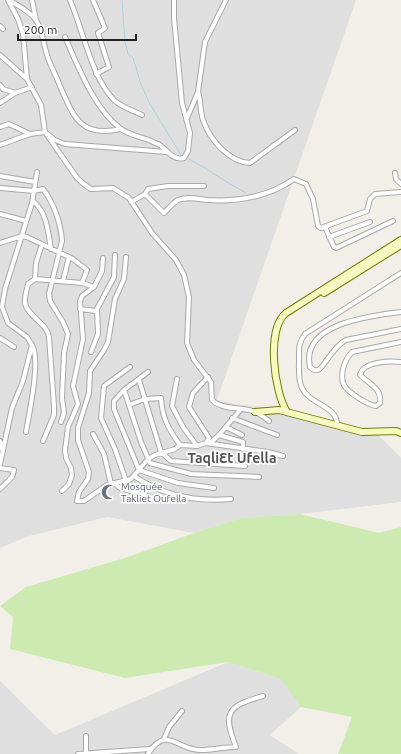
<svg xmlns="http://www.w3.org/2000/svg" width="401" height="754" viewBox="0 0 401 754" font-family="Ubuntu,sans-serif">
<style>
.residential{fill:#e0dfdf}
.grass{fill:#cdebb0}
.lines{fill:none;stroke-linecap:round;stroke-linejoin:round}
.stream{stroke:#aad3df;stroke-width:1}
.street-casing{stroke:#a9a9a9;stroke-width:6}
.secondary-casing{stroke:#707d05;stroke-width:8}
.street{stroke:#fff;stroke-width:4}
.secondary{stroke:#f7fabf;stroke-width:6}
.labels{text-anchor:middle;stroke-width:3.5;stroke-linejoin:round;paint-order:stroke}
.worship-label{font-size:10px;fill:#5b616d;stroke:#fff;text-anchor:start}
.district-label{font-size:14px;font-weight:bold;fill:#555;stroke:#fff}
</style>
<rect width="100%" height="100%" fill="#f2efe9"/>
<path class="residential" d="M0,0H356L217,400L239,405L277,408L378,435L401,458V502L300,514L241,518L194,533L107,517L29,536L0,548Z
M228,662L282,679L301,707L270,735L299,754H0V681L55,735Z"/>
<path class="grass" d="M300,514L379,533L401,527V754H338L352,717L301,707L281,679L228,662L125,678L10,649L13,617L0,606L26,587L128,557L194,533L241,518Z"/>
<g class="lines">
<path class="stream" d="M122,0L125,42L128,54L133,58L142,87L150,104L181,155
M189,159C209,169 226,183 246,193"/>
<defs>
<path id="street" d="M8,0L18,19L23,34L27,79L41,105L45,132L77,178L85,185L91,189L113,188L129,198L152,233L176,260L184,275L189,297L187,343L194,360L211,382L212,400C223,411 242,406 255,412C260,414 265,418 269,421
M9,0C18,6 30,11 36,20C43,31 43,43 47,55C50,65 56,75 60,86C74,118 81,138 121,129
M32,0L36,20
M70,0C83,30 92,79 115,101C122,107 134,111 142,115
M93,0L105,28L98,33L109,67L96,74
M0,26L3,29
M65,37C78,66 94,109 121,129C131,136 147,138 158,144C167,149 172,161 184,158L188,151L190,133L182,103L174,18V0
M0,55L27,79
M0,85L3,89L15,93L0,103
M198,92C201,101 200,111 203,120C210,140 229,162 250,163L295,130
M15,93L32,87
M187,118L198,92L205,42L226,0
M0,127L9,124L30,134
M0,145L30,134L45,132L55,140L65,144L167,152
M395,173L396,179L401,184
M0,176L35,182
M0,188L34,191L43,189C54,203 61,224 62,241L49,294L50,301L63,322L68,334L64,353L62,398L64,413L61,422
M145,194L148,189L168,186H204
M33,201C47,212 48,232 51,249
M131,202L145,194L164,213C168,209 173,203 178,200C187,196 198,199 208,200C239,202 268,197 294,179L306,184L313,199L318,226L321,228L367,211L370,199L375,194L401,192
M0,214L26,221
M325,227L334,247L336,248L393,221
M329,237L370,222
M0,243L22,236L27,237L73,259L87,270L82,283L35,279L28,284C27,289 24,298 25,303C28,317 47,323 49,337L54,406V415L43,441
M126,257L124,279L115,299L108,342L104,350L90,371L89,393L78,428V440L89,472L88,479L79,492L77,501H84L107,485L131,479L148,459L155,455L175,449L180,445L197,446L206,443L209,438L189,407L193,393L208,377
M35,279L36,263L42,244
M63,281L69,257
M94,287L102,271L103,258
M80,309L96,311
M401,312C371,316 300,323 310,367C312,369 315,371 318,370C323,369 333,346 346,340L401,329
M0,338L14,347
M401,342L352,352C345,359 339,375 344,385C347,392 368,405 376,406L380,403C382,388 369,384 360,375C363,361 390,361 401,362
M32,345L27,337L8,323L2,307L5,289L32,203L37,172
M91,352L98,334L97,309L114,277L115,255
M148,372L124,390L114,401V409L139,470L178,483L214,488
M177,379L172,406L183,427L197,446
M139,380L161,452L171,461L245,466
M124,390L129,405
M232,418L277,435
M337,424C337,406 309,404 302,388C298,380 299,370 299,361C299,350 298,343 305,334L401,273
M226,427L242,435
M93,434L104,454L111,484
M219,435L243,442V449
M0,441L2,449
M206,443L268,452L283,456
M210,443L219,435L241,409
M180,445C169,430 162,418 161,398L145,399L129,405L141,442L150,463L191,474L259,477
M0,464L12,408L23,381L32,345C41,361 29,413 26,432
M0,468L14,470L12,477L0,489
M134,476C163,496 196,502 231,499
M126,481L115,449L101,418L104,386L130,367
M114,483L120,488L148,496
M62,491L69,484L72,475L71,468L66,458L65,450L68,427L78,404L73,386L83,339L80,301L82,296L94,287L82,283
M164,739L169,727L182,711
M86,753V736
M78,754L150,749
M148,754C166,724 178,751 201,750C213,750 224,747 236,747C222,712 228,706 263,696"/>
<path id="secondary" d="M324,293L401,245
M255,412L279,410L362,432L396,431L401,433
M287,412C274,392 266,329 286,313L401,240"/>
</defs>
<use href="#street" class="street-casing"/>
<use href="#secondary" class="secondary-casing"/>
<use href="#street" class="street"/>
<use href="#secondary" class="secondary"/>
</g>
<defs>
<symbol id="mosque-bare" viewBox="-9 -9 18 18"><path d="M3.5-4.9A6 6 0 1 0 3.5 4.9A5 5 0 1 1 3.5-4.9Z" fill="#6b7280" stroke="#fff" stroke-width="2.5" paint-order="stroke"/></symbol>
</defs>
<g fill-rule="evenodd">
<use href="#mosque-bare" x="98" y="481" width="22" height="22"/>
</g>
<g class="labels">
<g class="worship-label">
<text x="121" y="490">Mosquée<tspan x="121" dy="12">Takliet Oufella</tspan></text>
</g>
<g class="district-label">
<text x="232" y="463">Taqliɛt Ufella</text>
</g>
</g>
<path d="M18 34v6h118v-6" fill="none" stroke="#222222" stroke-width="2"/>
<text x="24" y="34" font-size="12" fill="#222222" stroke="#ffffff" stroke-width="3" paint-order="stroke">200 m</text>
</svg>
